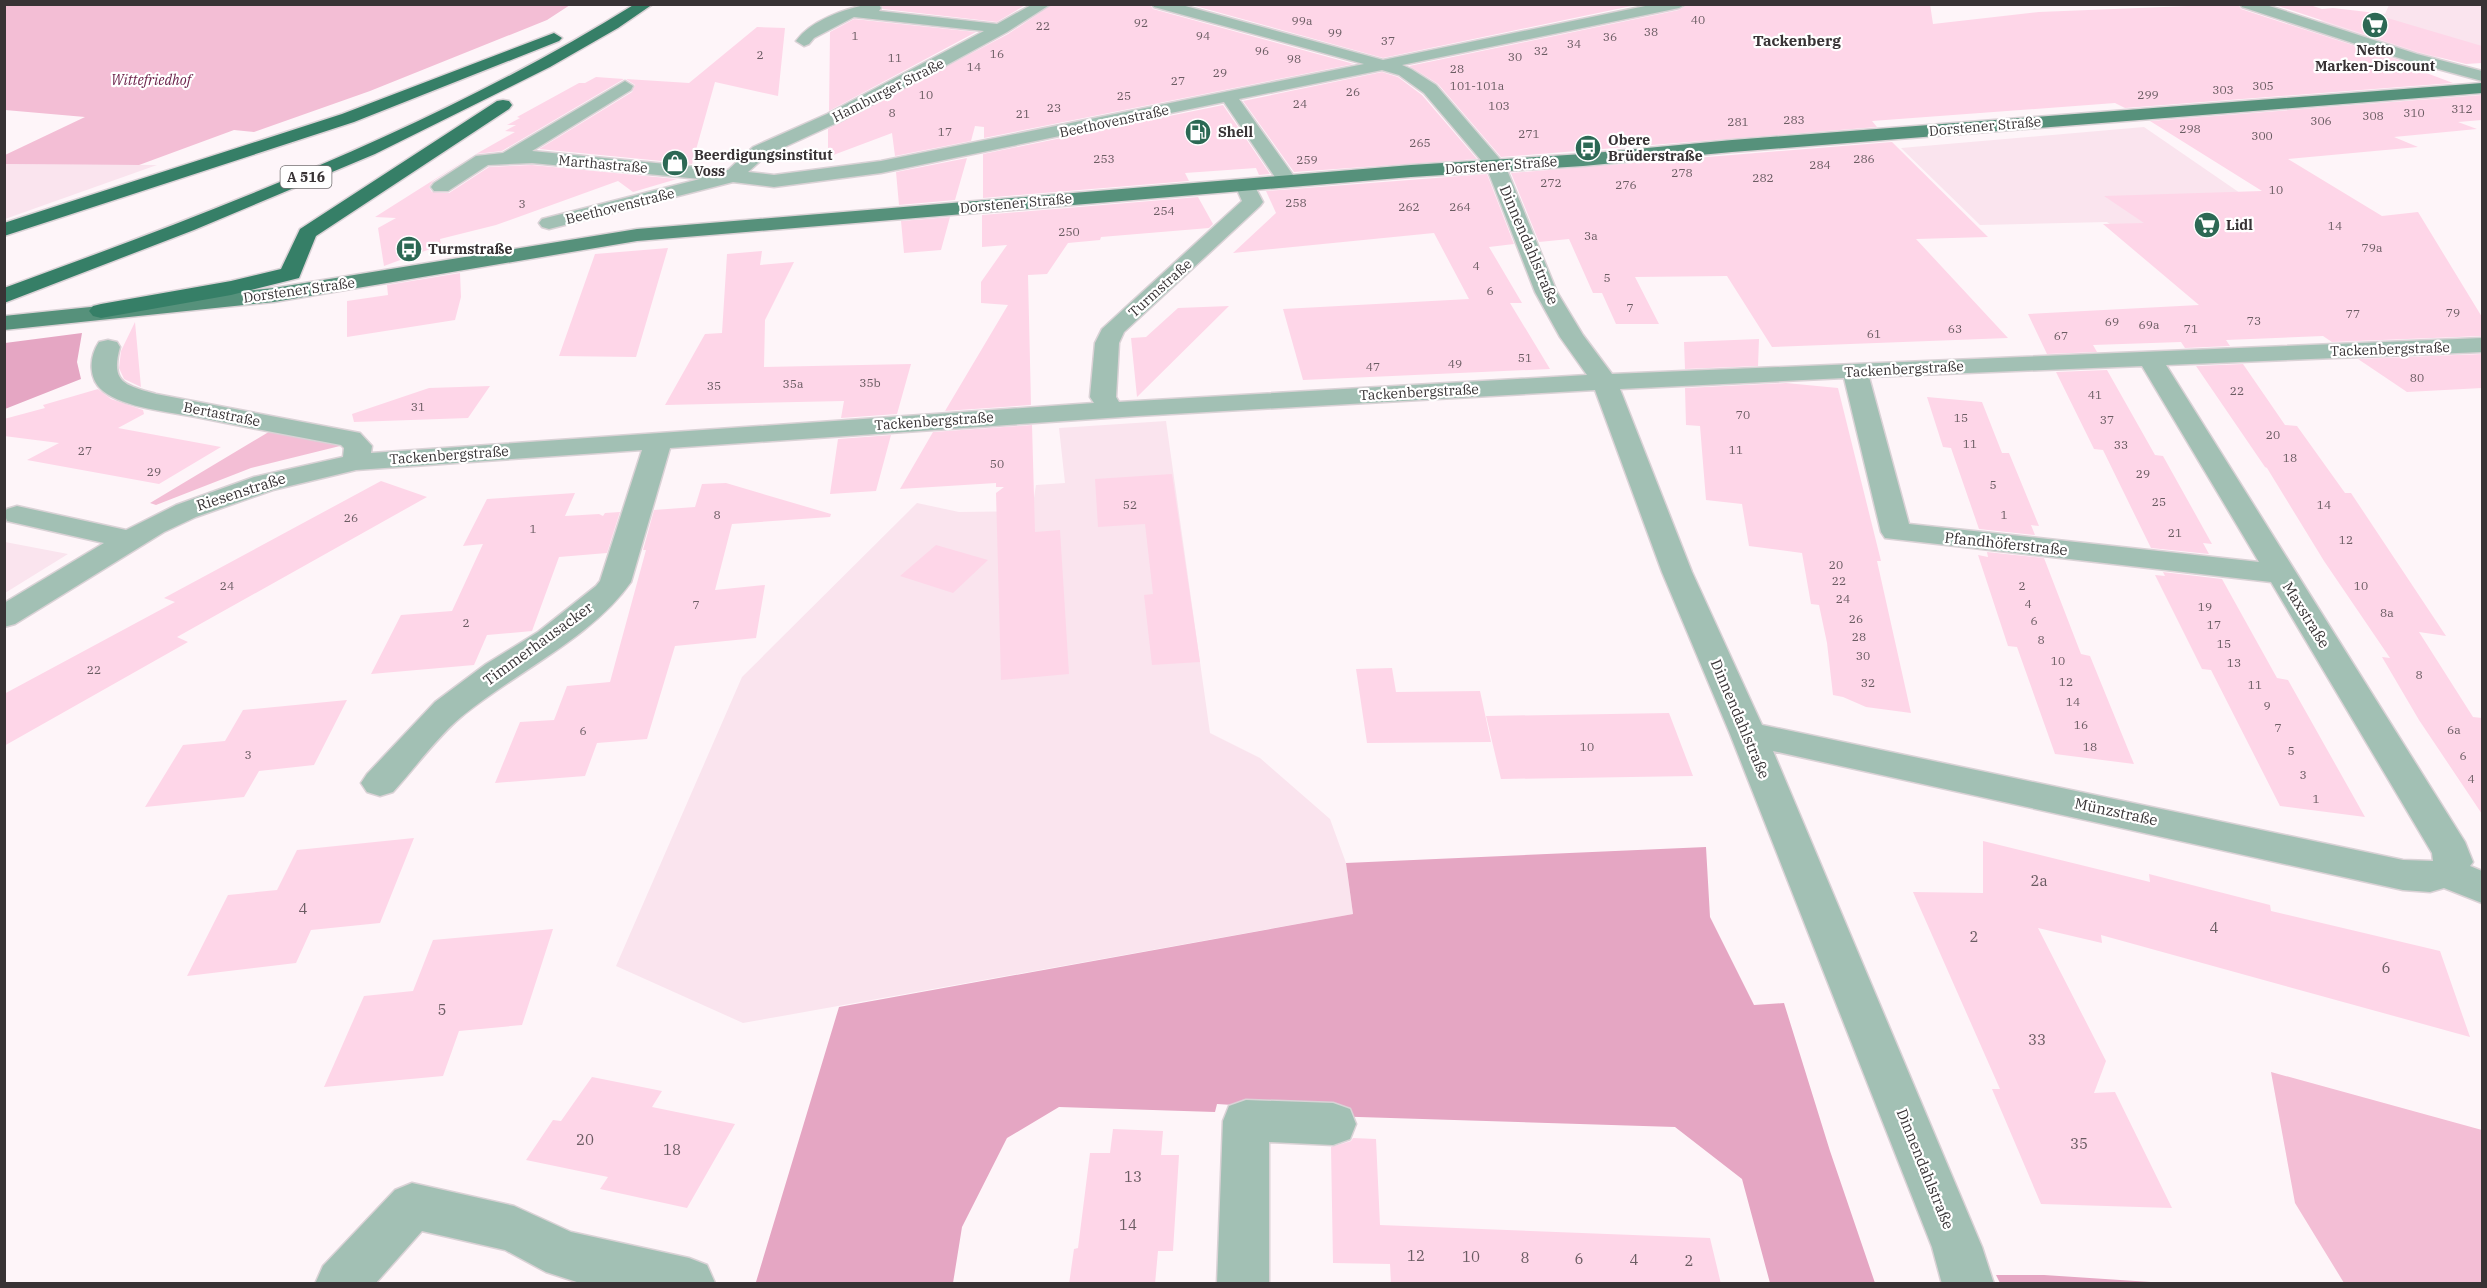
<svg xmlns="http://www.w3.org/2000/svg" width="2487" height="1288" viewBox="0 0 2487 1288" font-family="'IBM Plex Serif',serif">
<style>
.built{fill:#fae4ee}
.green{fill:#f3bed5}
.forest{fill:#e5a6c3}
.building{fill:#fed6e8}
.lines{fill:none;stroke-linecap:round;stroke-linejoin:round}
.minor-casing{stroke:#dad2d6;stroke-width:3}
.major-casing{stroke:#dad2d6;stroke-width:3}
.highway-casing{stroke:#dad2d6;stroke-width:3}
.minor{fill:#a2c0b4;fill-rule:evenodd}
.major{fill:#56917b;fill-rule:evenodd}
.highway{fill:#367f67;fill-rule:evenodd}
.labels{text-anchor:middle;stroke-width:4.5;stroke-linejoin:round;paint-order:stroke}
.number-label{font-size:12px;fill:#6a5c62}
.far-poi-label{font-size:14px;font-weight:bold;fill:#383335;stroke:#fff;text-anchor:start}
.far-park-label{font-size:14px;font-style:italic;fill:#6d244c;stroke:#fff}
.far-street-label{font-size:14px;fill:#383335;stroke:#fff}
.shield{fill:#fff;stroke:#747072;stroke-width:1.5}
.shield-label{font-size:14px;font-weight:bold;fill:#383335}
.far-quarter-label{font-size:15px;font-weight:bold;fill:#383335;stroke:#fff}
.street-label{font-size:15px;fill:#383335;stroke:#fff}
.near-number-label{font-size:15px;fill:#6a5c62}
</style>
<rect width="100%" height="100%" fill="#fef5f9"/>
<path class="built" d="M2389,5H2482V54L2433,58L2317,21L2350,18L2323,9L2385,14Z
M2144,127L2374,285L2177,272L2107,222L1980,225L1901,148Z
M5,164L157,165L5,219Z
M1166,421L1210,733L1260,758L1330,819L1346,863L1353,914L743,1023L616,966L742,677L917,503L959,512L1032,511L1036,485L1065,483L1059,428Z
M5,542L68,554L5,593Z"/>
<path class="green" d="M5,4L570,5L547,20L370,91L254,132L234,130L139,165L5,164V155L85,117L5,110Z
M272,430L344,445L251,468L156,505L150,503Z
M2271,1072L2482,1130V1283H2344L2295,1203Z"/>
<path class="forest" d="M82,333L77,362L81,379L5,409V343Z
M1706,847L1710,917L1754,1005L1784,1003L1830,1151L1875,1283H1770L1742,1179L1675,1127L1295,1115L1294,1109L1217,1104L1215,1112L1059,1107L1007,1138L962,1227L953,1283L756,1282L839,1007L1353,914L1346,863Z
M1996,1275H2044L2166,1283H2000Z"/>
<path class="building" d="M881,4H1027L997,22L883,9Z
M1053,4H1150L1153,9L1354,64L984,138V127L975,126L971,141L895,156L892,133L828,157V129L1008,34Z
M1188,4H1641L1383,58Z
M1688,4H1930L1933,24L2039,12L2238,4L2241,9L2424,68H2413L2453,83L2125,108L2115,103L1872,121L1877,127L1501,157L1438,84L1409,66L1679,10Z
M2272,4H2307L2322,9L2333,8L2385,14L2384,17L2482,46V63L2466,64L2418,52Z
M854,19L976,32L829,111L830,32Z
M757,27L785,28L778,96L715,82L692,164L539,149L632,92L635,85L626,79L689,83Z
M1382,72L1398,77L1422,95L1477,159L1294,172L1243,101Z
M596,77L624,79L502,151L476,154L515,132L505,131L516,125H507L520,118L517,117L579,83H585Z
M2482,95V120L2458,122L2477,129L2394,137L2418,147L2288,159L2382,216L2418,212L2482,317V336L2332,342L2323,336L2226,340L2230,346L2185,348L2181,342L2093,345L2097,352L2047,354L2028,314L2199,305L2103,224L2144,223L2104,196L2262,191L2150,121Z
M1223,105L1270,174L1259,175L1256,168L1185,173L1189,181L983,198V154Z
M1892,142L1988,237L1916,239L2008,338L1772,347L1727,276L1635,277L1659,324H1616L1602,293H1593L1569,239L1539,242L1511,173Z
M473,155L433,181L429,187L432,192L449,193L489,167L532,165L677,179L633,192L618,181L496,225L440,239L441,245L384,266L378,228L396,218L375,217Z
M967,158L955,200L899,205L896,172Z
M1487,174L1514,244L1489,247L1522,303H1510L1550,369L1303,380L1283,309L1469,299L1434,233L1233,253L1276,213L1266,191Z
M1198,197L1213,224L1209,228L1101,237L1100,240L1068,243L1047,274L1028,275L1031,405L945,411L1008,305L981,303V282L1007,245L982,247V215Z
M950,217L941,250L904,253L901,221Z
M668,248L636,357L559,356L595,254Z
M762,251L760,265L794,262L765,320L764,367L911,364L897,414L841,418L844,401L665,405L705,334L722,333L727,254Z
M460,273L461,297L455,320L347,337V301L388,295L387,285Z
M1229,306L1137,397L1131,338L1146,337L1178,308Z
M135,322L141,387L124,379L119,368L121,351Z
M1759,339L1758,366L1685,369L1684,342Z
M2482,354V388L2407,392L2358,359Z
M2243,364L2285,425L2297,426L2345,493H2351L2446,636L2419,632L2473,717L2482,718V814L2419,720L2382,657L2390,658L2324,561L2267,468L2265,467L2196,366Z
M2107,370L2155,455L2163,456L2197,517L2212,544L2203,543L2209,554L2151,548L2103,450L2094,449L2056,372Z
M1786,383L1838,388L1881,561H1877L1911,713L1866,707L1843,697L1833,695L1827,643L1819,605L1811,604L1802,553L1749,546L1742,504L1706,500L1700,426L1686,425L1685,388Z
M490,386L468,418L354,422L352,414L429,388Z
M98,389L111,399L143,410L144,414L118,428L221,447L159,484L27,460L59,443L4,436V419L45,408L43,405Z
M1927,397L1982,402L2002,453H2009L2039,526L2031,525L2035,535L1979,529L1951,448L1943,447Z
M1032,425L1035,532L1060,530L1069,674L1001,680L996,493L1004,487H996V483L900,489L933,432Z
M891,435L876,491L830,494L838,439Z
M1172,474L1200,662L1152,665L1144,595L1153,594L1145,524L1098,527L1095,479Z
M381,481L427,497L177,637L188,642L4,746V694L175,602L164,598Z
M726,483L831,514L830,517L732,524L715,590L765,585L756,638L675,646L647,739L597,743L585,776L495,783L520,722L554,720L567,686L610,682L646,550H643L654,510L695,507L702,484Z
M575,493L565,516L599,514L603,516L605,513L620,512L607,553L559,557L532,631L487,635L474,665L371,674L401,615L452,611L483,544L463,546L487,499Z
M936,545L988,560L953,593L900,576Z
M1987,552L2044,558L2081,654L2090,656L2134,764L2055,754L2017,647L2008,646L1978,555L1988,557Z
M2163,572L2222,579L2277,678L2288,680L2365,817L2280,806L2211,670L2202,669L2155,575L2165,576Z
M1392,668L1396,692L1480,691L1491,742L1367,743L1356,669Z
M347,700L314,765L259,771L244,797L145,807L183,745L225,741L243,710Z
M1669,713L1693,776L1501,779L1486,716Z
M414,838L380,923L311,930L296,963L187,976L228,895L277,890L297,850Z
M1983,841L2150,882L2149,874L2270,905L2271,911L2440,951L2470,1037L2101,935L2102,943L2038,928L2106,1061L2094,1093L2115,1092L2172,1208L2041,1204L1992,1089H2000L1913,892L1983,893Z
M553,929L522,1025L459,1031L443,1076L324,1087L364,996L413,991L433,940Z
M592,1077L662,1091L652,1107L735,1124L687,1208L600,1189L608,1177L526,1160L553,1120L561,1121Z
M1113,1129L1163,1131L1161,1155H1179L1173,1251H1158L1155,1284H1069L1074,1249L1078,1248L1090,1153H1110Z
M1353,1138L1376,1139L1380,1225L1710,1238L1721,1284H1391L1390,1264L1333,1263L1331,1147L1351,1141Z"/>
<g class="lines">
<defs>
<path id="minor" d="M869,4L879,5L881,8L879,11L997,24L1033,4H1051L1007,32L934,72L839,122L767,155L748,172L774,175L881,161L1364,64L1154,7L1152,4H1178L1383,60L1655,4H1686L1679,8L1402,65L1411,69L1436,85L1505,165L1557,292L1583,335L1612,374L2482,338V352L2166,365L2465,842L2473,862L2470,866L2482,871V903L2444,888L2430,892L2403,890L1773,751L1982,1247L1994,1284H1942L1932,1247L1730,734L1662,572L1595,390L1137,416L670,448L631,582C592,638 514,673 461,717C437,737 415,768 393,792L380,796L367,792L361,783L367,774L435,702L486,664L538,632L596,586L600,581L642,450L356,470L273,490L196,517L164,532L15,624L4,627V603L104,543L7,521L4,512L7,509L17,506L126,530L176,505L254,477L343,457L344,448L341,445C293,436 245,427 196,417C170,412 124,408 103,391C88,379 89,357 99,342L108,340L117,342L120,347C110,383 125,385 156,394L360,433L372,446L371,453L1094,403L1090,397L1095,343L1102,329L1242,201L1235,185L1238,181H1252L1263,202L1260,206L1124,332L1119,343L1116,397L1119,402L1587,375L1560,337L1535,292L1486,166L1424,93L1399,75L1382,70L1239,99L1298,182L1295,186H1281L1224,102L881,173L774,187L733,182L549,229L542,227L539,223L542,219L700,179L532,163L488,165L448,191H434L431,187L434,183L476,156L503,153L625,81L633,86L631,90L532,151L728,170L753,147L827,114L984,31L854,17L814,38L809,44L804,46L796,41C811,20 845,9 869,4ZM2142,366L2259,562L1909,524L1869,377ZM1844,378L1881,532L1885,538L2271,582L2432,853L2433,861L2403,860L1762,725L1692,572L1620,389Z
M2240,4H2263L2417,54L2482,71V81L2405,60L2242,7Z
M1246,1100L1333,1103L1350,1109L1356,1124L1350,1139L1333,1145L1269,1142V1284H1217L1223,1121L1229,1106Z
M412,1183L514,1206L571,1232L689,1258L707,1265L715,1283L583,1284L546,1272L505,1250L422,1231L375,1284H315L323,1266L395,1190Z"/>
<path id="major" d="M2482,83V93L1732,152L1583,166L1411,177L637,241L274,302L4,330V316L274,288L637,229L1411,165L1583,154L1732,140Z"/>
<path id="highway" d="M635,4H653L618,28L550,67L375,154L194,230L4,303V288C220,209 439,126 635,4Z
M554,33L562,38L559,41L354,122L4,236V223L342,114Z
M503,100L509,101L512,105L509,109L316,236L299,278L231,295L101,318L93,316L89,311L93,306L101,304L231,281L281,269L300,229L497,101Z"/>
</defs>
<use href="#minor" class="minor-casing"/>
<use href="#major" class="major-casing"/>
<use href="#highway" class="highway-casing"/>
<use href="#minor" class="minor"/>
<use href="#major" class="major"/>
<use href="#highway" class="highway"/>
</g>
<defs>
<symbol id="supermarket-disc" viewBox="-11 -11 22 22"><circle r="9.5" fill="#2c6854" stroke="#fff"/><path d="M-6-5.5h2.5l.6 2H6L4.5 2H-2.5L-4.4-4H-6ZM-1.5 3.2a1.3 1.3 0 1 0 .1 0ZM3 3.2a1.3 1.3 0 1 0 .1 0Z" fill="#fff"/></symbol>
<symbol id="fuel-disc" viewBox="-11 -11 22 22"><circle r="9.5" fill="#2c6854" stroke="#fff"/><path d="M-5.5-6h7V0h2V4h1.3V-2.5L3-4.5l.8-.8L6-3V5H2.5V1h-1V6h-7ZM-4.2-4.7v3.2H.2V-4.7Z" fill="#fff"/></symbol>
<symbol id="bus-disc" viewBox="-11 -11 22 22"><circle r="9.5" fill="#2c6854" stroke="#fff"/><path d="M-5-6H5V4H4V6H2V4H-2V6H-4V4H-5ZM-3.5-4V0h7V-4ZM-3.5 1.2v1.5H-2V1.2ZM2 1.2v1.5H3.5V1.2Z" fill="#fff"/></symbol>
<symbol id="shop-disc" viewBox="-11 -11 22 22"><circle r="9.5" fill="#2c6854" stroke="#fff"/><path d="M-5-2.5h2.3a2.7 3.5 0 0 1 5.4 0H5L5.5 6h-11ZM-1.5-2.5h3a1.5 2.3 0 0 0-3 0Z" fill="#fff"/></symbol>
</defs>
<g fill-rule="evenodd">
<use href="#supermarket-disc" x="2360" y="10" width="30" height="30"/>
<use href="#fuel-disc" x="1183" y="117" width="30" height="30"/>
<use href="#bus-disc" x="1573" y="133" width="30" height="30"/>
<use href="#shop-disc" x="660" y="148" width="30" height="30"/>
<use href="#supermarket-disc" x="2192" y="210" width="30" height="30"/>
<use href="#bus-disc" x="394" y="234" width="30" height="30"/>
</g>
<g class="labels">
<g class="number-label">
<text x="1698" y="24">40</text>
<text x="1302" y="25">99a</text>
<text x="1141" y="27">92</text>
<text x="1043" y="30">22</text>
<text x="1651" y="36">38</text>
<text x="1335" y="37">99</text>
<text x="855" y="40">1</text>
<text x="1203" y="40">94</text>
<text x="1610" y="41">36</text>
<text x="1388" y="45">37</text>
<text x="1574" y="48">34</text>
<text x="1262" y="55">96</text>
<text x="1541" y="55">32</text>
<text x="997" y="58">16</text>
<text x="760" y="59">2</text>
<text x="1515" y="61">30</text>
<text x="895" y="62">11</text>
<text x="1294" y="63">98</text>
<text x="974" y="71">14</text>
<text x="1457" y="73">28</text>
<text x="1220" y="77">29</text>
<text x="1178" y="85">27</text>
<text x="1477" y="90">101-101a</text>
<text x="2263" y="90">305</text>
<text x="2223" y="94">303</text>
<text x="1353" y="96">26</text>
<text x="926" y="99">10</text>
<text x="2148" y="99">299</text>
<text x="1124" y="100">25</text>
<text x="1300" y="108">24</text>
<text x="1499" y="110">103</text>
<text x="1054" y="112">23</text>
<text x="2462" y="113">312</text>
<text x="892" y="117">8</text>
<text x="2414" y="117">310</text>
<text x="1023" y="118">21</text>
<text x="2373" y="120">308</text>
<text x="1794" y="124">283</text>
<text x="2321" y="125">306</text>
<text x="1738" y="126">281</text>
<text x="2190" y="133">298</text>
<text x="945" y="136">17</text>
<text x="1529" y="138">271</text>
<text x="2262" y="140">300</text>
<text x="1420" y="147">265</text>
<text x="1104" y="163">253</text>
<text x="1864" y="163">286</text>
<text x="1307" y="164">259</text>
<text x="1820" y="169">284</text>
<text x="1682" y="177">278</text>
<text x="1763" y="182">282</text>
<text x="1551" y="187">272</text>
<text x="1626" y="189">276</text>
<text x="2276" y="194">10</text>
<text x="1296" y="207">258</text>
<text x="522" y="208">3</text>
<text x="1409" y="211">262</text>
<text x="1460" y="211">264</text>
<text x="1164" y="215">254</text>
<text x="2335" y="230">14</text>
<text x="1069" y="236">250</text>
<text x="1591" y="240">3a</text>
<text x="2372" y="252">79a</text>
<text x="1476" y="270">4</text>
<text x="1607" y="282">5</text>
<text x="1490" y="295">6</text>
<text x="1630" y="312">7</text>
<text x="2453" y="317">79</text>
<text x="2353" y="318">77</text>
<text x="2254" y="325">73</text>
<text x="2112" y="326">69</text>
<text x="2149" y="329">69a</text>
<text x="1955" y="333">63</text>
<text x="2191" y="333">71</text>
<text x="1874" y="338">61</text>
<text x="2061" y="340">67</text>
<text x="1525" y="362">51</text>
<text x="1455" y="368">49</text>
<text x="1373" y="371">47</text>
<text x="2417" y="382">80</text>
<text x="870" y="387">35b</text>
<text x="793" y="388">35a</text>
<text x="714" y="390">35</text>
<text x="2237" y="395">22</text>
<text x="2095" y="399">41</text>
<text x="418" y="411">31</text>
<text x="1743" y="419">70</text>
<text x="1961" y="422">15</text>
<text x="2107" y="424">37</text>
<text x="2273" y="439">20</text>
<text x="1970" y="448">11</text>
<text x="2121" y="449">33</text>
<text x="1736" y="454">11</text>
<text x="85" y="455">27</text>
<text x="2290" y="462">18</text>
<text x="997" y="468">50</text>
<text x="154" y="476">29</text>
<text x="2143" y="478">29</text>
<text x="1993" y="489">5</text>
<text x="2159" y="506">25</text>
<text x="1130" y="509">52</text>
<text x="2324" y="509">14</text>
<text x="717" y="519">8</text>
<text x="2004" y="519">1</text>
<text x="351" y="522">26</text>
<text x="533" y="533">1</text>
<text x="2175" y="537">21</text>
<text x="2346" y="544">12</text>
<text x="1836" y="569">20</text>
<text x="1839" y="585">22</text>
<text x="227" y="590">24</text>
<text x="2022" y="590">2</text>
<text x="2361" y="590">10</text>
<text x="1843" y="603">24</text>
<text x="2028" y="608">4</text>
<text x="696" y="609">7</text>
<text x="2205" y="611">19</text>
<text x="2387" y="617">8a</text>
<text x="1856" y="623">26</text>
<text x="2034" y="625">6</text>
<text x="466" y="627">2</text>
<text x="2214" y="629">17</text>
<text x="1859" y="641">28</text>
<text x="2041" y="644">8</text>
<text x="2224" y="648">15</text>
<text x="1863" y="660">30</text>
<text x="2058" y="665">10</text>
<text x="2234" y="667">13</text>
<text x="94" y="674">22</text>
<text x="2419" y="679">8</text>
<text x="2066" y="686">12</text>
<text x="1868" y="687">32</text>
<text x="2255" y="689">11</text>
<text x="2073" y="706">14</text>
<text x="2267" y="710">9</text>
<text x="2081" y="729">16</text>
<text x="2278" y="732">7</text>
<text x="2454" y="734">6a</text>
<text x="583" y="735">6</text>
<text x="1587" y="751">10</text>
<text x="2090" y="751">18</text>
<text x="2291" y="755">5</text>
<text x="248" y="759">3</text>
<text x="2463" y="760">6</text>
<text x="2303" y="779">3</text>
<text x="2471" y="783">4</text>
<text x="2316" y="803">1</text>
</g>
<g class="far-poi-label">
<text x="2375" y="55" text-anchor="middle">Netto<tspan x="2375" dy="16">Marken-Discount</tspan></text>
<text x="1218" y="137">Shell</text>
<text x="1608" y="145">Obere<tspan x="1608" dy="16">Brüderstraße</tspan></text>
<text x="694" y="160">Beerdigungsinstitut<tspan x="694" dy="16">Voss</tspan></text>
<text x="2226" y="230">Lidl</text>
<text x="428" y="254">Turmstraße</text>
</g>
<g class="far-park-label">
<text x="151" y="85">Wittefriedhof</text>
</g>
<g class="far-street-label">
<text transform="translate(888 90) rotate(-27)" y="5">Hamburger Straße</text>
<text transform="translate(1114 121) rotate(-12)" y="5">Beethovenstraße</text>
<text transform="translate(1985 126) rotate(-5)" y="5">Dorstener Straße</text>
<text transform="translate(603 164) rotate(5)" y="5">Marthastraße</text>
<text transform="translate(1501 165) rotate(-4)" y="5">Dorstener Straße</text>
<text transform="translate(1016 203) rotate(-5)" y="5">Dorstener Straße</text>
<text transform="translate(620 206) rotate(-14)" y="5">Beethovenstraße</text>
<text transform="translate(1160 288) rotate(-42)" y="5">Turmstraße</text>
<text transform="translate(299 290) rotate(-8)" y="5">Dorstener Straße</text>
<text transform="translate(2390 349) rotate(-2)" y="5">Tackenbergstraße</text>
<text transform="translate(1904 369) rotate(-3)" y="5">Tackenbergstraße</text>
<text transform="translate(1419 392) rotate(-3)" y="5">Tackenbergstraße</text>
<text transform="translate(222 414) rotate(11)" y="5">Bertastraße</text>
<text transform="translate(934 421) rotate(-4)" y="5">Tackenbergstraße</text>
<text transform="translate(449 455) rotate(-4)" y="5">Tackenbergstraße</text>
</g>
<rect class="shield" x="280.5" y="166" width="51" height="22" rx="4.5"/>
<g class="shield-label">
<text x="306" y="182">A 516</text>
</g>
<g class="far-quarter-label">
<text x="1797" y="46">Tackenberg</text>
</g>
<g class="street-label">
<text transform="translate(1529 245) rotate(67)" y="5">Dinnendahlstraße</text>
<text transform="translate(241 492) rotate(-18)" y="5">Riesenstraße</text>
<text transform="translate(2006 544) rotate(6)" y="5">Pfandhöferstraße</text>
<text transform="translate(2306 615) rotate(58)" y="5">Maxstraße</text>
<text transform="translate(538 644) rotate(-36)" y="5">Timmerhausacker</text>
<text transform="translate(1740 719) rotate(67)" y="5">Dinnendahlstraße</text>
<text transform="translate(2116 812) rotate(12)" y="5">Münzstraße</text>
<text transform="translate(1925 1169) rotate(68)" y="5">Dinnendahlstraße</text>
</g>
<g class="near-number-label">
<text x="2039" y="886">2a</text>
<text x="303" y="914">4</text>
<text x="2214" y="933">4</text>
<text x="1974" y="942">2</text>
<text x="2386" y="973">6</text>
<text x="442" y="1015">5</text>
<text x="2037" y="1045">33</text>
<text x="585" y="1145">20</text>
<text x="2079" y="1149">35</text>
<text x="672" y="1155">18</text>
<text x="1133" y="1182">13</text>
<text x="1128" y="1230">14</text>
<text x="1416" y="1261">12</text>
<text x="1471" y="1262">10</text>
<text x="1525" y="1263">8</text>
<text x="1579" y="1264">6</text>
<text x="1634" y="1265">4</text>
<text x="1689" y="1266">2</text>
</g>
</g>
<rect width="2487" height="1288" fill="none" stroke="#383335" stroke-width="12"/>
</svg>
